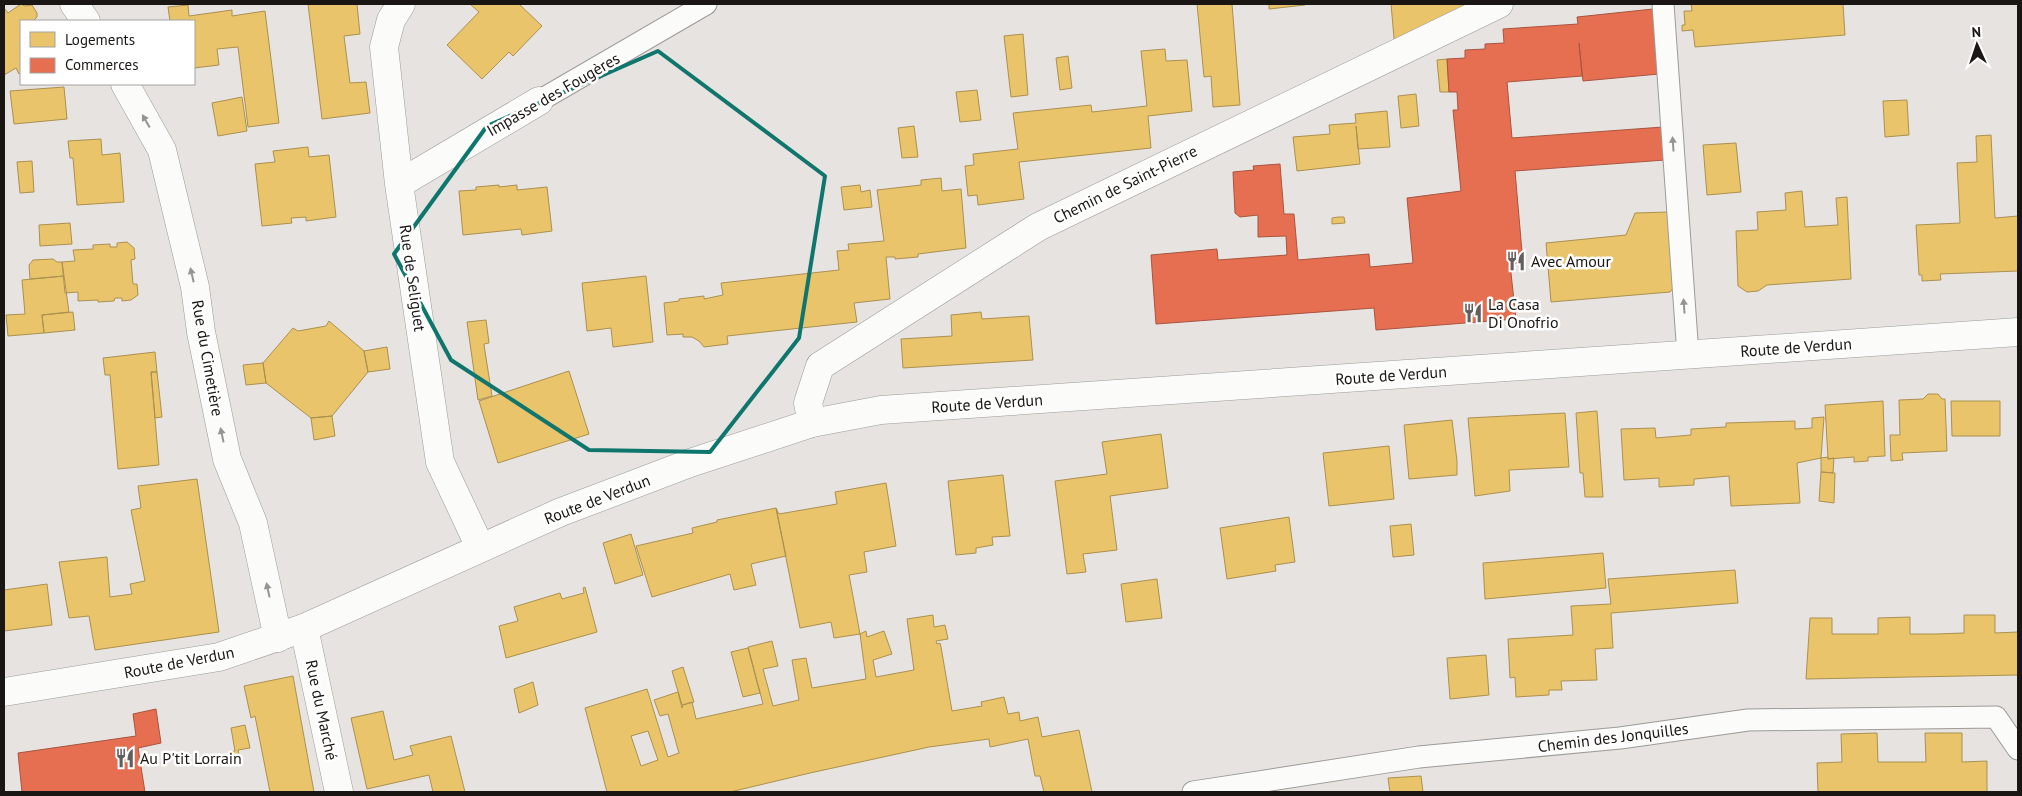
<svg xmlns="http://www.w3.org/2000/svg" width="2022" height="796" viewBox="0 0 2022 796" font-family="'PT Sans',sans-serif">
<style>
.homes{fill:#e9c46a;stroke:#ab9050;fill-rule:evenodd}
.shops{fill:#e76f51;stroke:#a9543f}
.lines{fill:none;stroke-linecap:round;stroke-linejoin:round}
.lane-casing{stroke:#9d9a97;stroke-width:23}
.street-casing{stroke:#9d9a97;stroke-width:29}
.secondary-casing{stroke:#9d9a97;stroke-width:29}
.lane{stroke:#fbfbfa;stroke-width:21}
.street{stroke:#fbfbfa;stroke-width:28}
.secondary{stroke:#fbfbfa;stroke-width:28}
.oneway{fill:#959492}
.marked{fill:none;stroke:#0f766e;stroke-width:4;stroke-linejoin:round}
.labels{text-anchor:middle;stroke-width:5;stroke-linejoin:round;paint-order:stroke}
.street-label{font-size:16px;fill:#191614;stroke:#fff}
.poi-label{font-size:16px;fill:#191614;stroke:#fff;text-anchor:start}
</style>
<rect width="100%" height="100%" fill="#e7e3e0"/>
<path class="homes" d="M21,4L25,6L32,5L37,13V17L34,20L35,21H21V72L19,74L16,68L4,75V8L8,13Z
M308,4H357L360,34L344,36L350,83L366,82L370,113L322,119Z
M470,4H519L542,26L513,56L509,52L482,79L447,45L479,12Z
M1197,4H1232L1240,105L1213,107L1211,76L1204,77Z
M1269,4H1305V5L1269,9Z
M1391,4H1490L1395,49Z
M1691,4H1843L1845,35L1695,47L1693,30L1682,31V25H1685L1684,11H1692Z
M188,5L189,16L232,10V16L265,11L279,123L248,127L238,47L217,49L219,65L194,68V21H170L168,7Z
M1023,34L1028,95L1011,97L1004,36Z
M1165,49L1166,61L1187,60L1192,111L1148,116L1151,148L1019,162L1024,199L978,205L977,195L968,196L965,166L974,165L973,154L1018,149L1013,113L1091,105L1092,112L1147,106L1141,51Z
M1068,56L1072,88L1060,90L1056,58Z
M1447,59L1449,92H1440L1437,60Z
M64,87L67,119L14,124L10,91Z
M977,90L981,120L960,122L956,92Z
M1416,94L1419,126L1401,128L1398,96Z
M242,97L247,131L218,136L212,103Z
M1907,100L1909,135L1885,137L1883,101Z
M1387,111L1390,147L1358,149L1356,126L1360,164L1297,171L1293,137L1330,134L1329,125L1356,123L1355,114Z
M914,126L918,157L902,158L898,128Z
M1991,135L1995,218L2018,216V271L1940,274L1941,280L1922,281V275H1919L1916,225L1960,223L1957,163L1977,162L1976,136Z
M101,139L102,155L120,153L124,202L77,205L73,158H70L68,141Z
M1736,143L1741,192L1707,195L1703,145Z
M308,147L309,157L329,155L336,217L306,221V217L291,218L292,223L262,226L255,164L275,162L273,151Z
M32,161L34,192L20,193L17,162Z
M941,178L942,191L961,189L966,248L918,254V257L895,259V257H886L890,299L854,303L857,322L727,336L728,344L704,347L699,341L692,337H683V334L667,335L664,303L679,301V299L704,296V299L723,295L721,283L839,270L837,251L849,250L848,244L884,241L877,190L921,185V180Z
M499,185V187L517,185V190L547,187L552,231L522,235L521,229L463,235L459,191L476,190V187Z
M860,185L861,192L870,190L872,207L844,210L841,187Z
M1802,191L1805,227L1838,225L1836,198L1847,197L1851,279L1767,285L1758,291L1747,292L1738,286L1736,231L1758,230L1757,212L1786,210L1785,193Z
M1669,212L1675,286L1670,292L1551,302L1546,243L1626,235L1635,213Z
M1338,217H1344L1345,223L1332,224V218Z
M70,223L72,244L40,246L39,225Z
M127,242L134,248L135,259L131,260L133,284H137L138,295L131,300L122,301V298H115L114,301L98,302V300L78,301V292L65,293L62,262L75,261L73,250L93,249V245L110,244V247H117V243Z
M53,259L57,262H62L64,276L30,279L29,265L33,260Z
M64,276L69,312L42,315L44,333L8,336L6,315L25,314L22,280Z
M646,276L653,342L613,347L611,328L587,331L582,283Z
M73,312L75,330L44,333L42,315Z
M981,312L982,319L1029,316L1033,360L903,368L901,339L952,336L951,315Z
M486,320L489,343L484,344V345L492,396L478,400L467,322Z
M329,321L364,351L368,372L332,416L311,418L266,383L263,363L293,328L298,331L326,326Z
M387,347L390,369L368,372L364,351Z
M155,352L157,372H151L159,465L118,469L110,375H105L103,358Z
M263,363L266,383L246,385L243,365Z
M569,371L589,434L498,463L479,401Z
M151,372H157L162,417L155,418Z
M1928,394H1938L1942,399H1945L1947,451L1902,453L1903,460L1891,461L1890,435H1900L1899,400L1923,399Z
M1883,401L1885,456L1868,457V461L1854,462V457L1828,459L1825,405Z
M1951,401H2000V436H1952Z
M1597,411L1603,497H1585L1583,473H1580L1576,413Z
M1565,413L1569,467L1509,470L1510,491L1475,496L1468,418Z
M332,416L335,436L314,440L311,418Z
M1824,417L1821,458L1797,463L1800,503L1731,506L1729,476L1694,479V485L1659,487V478L1624,480L1621,429L1655,428L1656,438L1691,435V429L1726,427V423L1795,421V429L1812,428V418Z
M1452,420L1457,461V475L1409,479L1404,425Z
M1161,434L1168,488L1110,496L1117,550L1083,554L1086,572L1067,574L1055,481L1107,474L1102,442Z
M1389,446L1394,499L1329,506L1323,453Z
M1828,457V459L1834,458L1833,473L1821,472V458Z
M1821,472L1835,473L1834,503L1819,501Z
M1003,475L1010,536L992,537L993,545L976,548V553L956,555L948,481Z
M197,479L219,632L95,650L89,616L69,618L59,562L107,557L110,597L132,594L130,584L145,581L131,510L141,508L138,486Z
M886,483L896,546L864,552L867,572L849,575L860,634L834,638L831,622L800,628L776,508L779,514L837,504L835,492Z
M776,508L786,556L751,564L756,585L734,590L730,574L652,597L636,546L693,533L692,528L717,522V520Z
M1289,517L1295,562L1275,565L1276,571L1227,579L1220,528Z
M1411,524L1414,555L1393,557L1390,526Z
M631,534L643,575L615,584L603,543Z
M1603,553L1606,588L1485,599L1483,563Z
M1735,570L1738,603L1611,613L1613,648L1595,649L1597,680L1561,681L1562,690H1549V695L1516,697L1515,677L1510,678L1508,639L1573,635L1571,606L1611,604L1608,579Z
M1157,579L1162,618L1126,622L1121,584Z
M47,584L52,625L4,631V590Z
M585,587L597,632L506,658L499,626L518,621L514,607L560,593L562,599L584,593L583,588Z
M933,615L934,627L945,625L948,639L936,641L937,644L940,643L941,647L952,711L982,706L981,702L1004,697L1008,714L1019,712L1020,721L1038,717L1042,737L1079,730L1092,792H1044L1040,776H1035L1028,739L990,747L989,739L929,747L810,773L730,792H607L585,708L647,689L668,757L679,753L668,714L660,716L654,700L678,692L682,708L683,705L692,702L696,719L763,704L748,647L772,641L778,666L763,669L773,706L799,700L792,660L806,658L812,688L866,679L860,634L866,631L867,637L884,631L892,654L873,660L876,677L914,670L907,619ZM648,731L658,760L641,766L631,736Z
M1964,615H1995V633L2018,632V675L1806,679L1810,618H1832V634H1878V618L1910,617V634H1936L1964,633Z
M748,648L760,693L743,697L731,652Z
M1486,655L1489,695L1450,699L1447,658Z
M683,667L694,702L682,705L672,671Z
M293,676L314,792H270L255,716L251,718L244,686Z
M533,682L538,705L519,713L514,689Z
M383,711L394,760L413,755L410,746L451,736L465,792H433L429,775L367,789L351,718Z
M245,725L250,748L238,750L241,764L234,765L231,752L235,751L231,728Z
M1877,733L1878,762H1926L1925,733H1962V762L1987,761V792H1818L1817,763L1842,762L1841,734Z
M1421,776L1423,792H1390L1388,778Z"/>
<path class="shops" d="M1653,9L1659,74L1583,81L1579,43L1582,76L1507,82L1512,138L1663,127L1665,160L1515,171L1523,263L1510,264L1516,319L1376,330L1374,308L1156,324L1151,255L1217,249L1218,260L1287,255L1286,236L1258,237V215L1240,217L1235,213L1233,172L1254,170L1253,166L1280,164L1284,214H1294L1298,260L1369,254L1370,267L1413,263L1407,198L1461,191L1453,110H1458L1457,92H1449L1447,59L1465,58V50L1485,49V44L1504,43L1503,29L1578,24L1577,17Z
M156,709L161,743L138,748L145,792H22L18,753L136,736L133,714Z"/>
<g class="lines">
<defs>
<path id="lane" d="M1663,4L1688,355
M539,101L706,4
M1193,792L1419,757L1620,738L1748,720L1996,717L2018,749"/>
<path id="street" d="M74,4L86,21
M401,4L391,20L384,47L399,184L440,462L480,547
M125,84L162,150L195,287L201,332L227,459L253,523L278,638
M399,184L539,101
M812,423L808,403L820,366L1038,227L1499,4
M304,628L339,792"/>
<path id="secondary" d="M4,692L219,657L304,628L561,512L690,463L812,423L881,410L2018,332"/>
</defs>
<use href="#lane" class="lane-casing"/>
<use href="#street" class="street-casing"/>
<use href="#secondary" class="secondary-casing"/>
<use href="#lane" class="lane"/>
<use href="#street" class="street"/>
<use href="#secondary" class="secondary"/>
</g>
<defs><path id="oneway-solid" d="M-6-.8H1V-3.2L6.5 0L1 3.2V.8H-6Z" transform="scale(1.25)"/></defs>
<g class="oneway">
<use href="#oneway-solid" transform="translate(146 121) rotate(-120)"/>
<use href="#oneway-solid" transform="translate(1673 144) rotate(-94)"/>
<use href="#oneway-solid" transform="translate(192 275) rotate(-103)"/>
<use href="#oneway-solid" transform="translate(1684 306) rotate(-94)"/>
<use href="#oneway-solid" transform="translate(222 435) rotate(-102)"/>
<use href="#oneway-solid" transform="translate(268 590) rotate(-102)"/>
</g>
<path class="marked" d="M658,51L825,176L799,338L710,452L589,450L451,360L394,254L487,126Z"/>
<defs>
<symbol id="restaurant-bare" viewBox="-9 -9 18 18"><path d="M-5-6h1v4h1v-4h1v4h1v-4h1v5L-1.5 .5V6h-2V.5L-5-1ZM5-6V6H3V1.5H1.5Q1.5-4 5-6Z" fill="#615e5b" stroke="#fff" stroke-width="2.5" paint-order="stroke"/></symbol>
</defs>
<g fill-rule="evenodd">
<use href="#restaurant-bare" x="1502" y="247" width="28" height="28"/>
<use href="#restaurant-bare" x="1459" y="299" width="28" height="28"/>
<use href="#restaurant-bare" x="111" y="744" width="28" height="28"/>
</g>
<g class="labels">
<g class="street-label">
<text transform="translate(553 94) rotate(-30)" y="6">Impasse des Fougères</text>
<text transform="translate(1125 184) rotate(-26)" y="6">Chemin de Saint-Pierre</text>
<text transform="translate(413 278) rotate(82)" y="6">Rue de Seliguet</text>
<text transform="translate(1796 347) rotate(-4)" y="6">Route de Verdun</text>
<text transform="translate(208 358) rotate(80)" y="6">Rue du Cimetière</text>
<text transform="translate(1391 375) rotate(-4)" y="6">Route de Verdun</text>
<text transform="translate(987 403) rotate(-4)" y="6">Route de Verdun</text>
<text transform="translate(597 499) rotate(-21)" y="6">Route de Verdun</text>
<text transform="translate(179 662) rotate(-11)" y="6">Route de Verdun</text>
<text transform="translate(322 710) rotate(78)" y="6">Rue du Marché</text>
<text transform="translate(1613 737) rotate(-7)" y="6">Chemin des Jonquilles</text>
</g>
<g class="poi-label">
<text x="1531" y="267">Avec Amour</text>
<text x="1488" y="310">La Casa<tspan x="1488" dy="18">Di Onofrio</tspan></text>
<text x="140" y="764">Au P'tit Lorrain</text>
</g>
</g>
<rect width="2022" height="796" fill="none" stroke="#191614" stroke-width="10"/>
<rect x="20" y="20" width="175" height="65" fill="#ffffff" stroke="#a3a2a1"/>
<rect x="30" y="32" width="25" height="15" fill="#e9c46a" stroke="#a3a2a1"/>
<text x="65" y="45" font-size="15" fill="#191614">Logements</text>
<rect x="30" y="58" width="25" height="15" fill="#e76f51" stroke="#a3a2a1"/>
<text x="65" y="70" font-size="15" fill="#191614">Commerces</text>
<g transform="translate(1977 45) rotate(357)" stroke="#ffffff" stroke-width="4" paint-order="stroke">
<path d="M0-4L9 19L0 12L-9 19Z" fill="#191614"/>
<text y="-8" font-size="14" font-weight="bold" text-anchor="middle" fill="#191614">N</text>
</g>
</svg>
